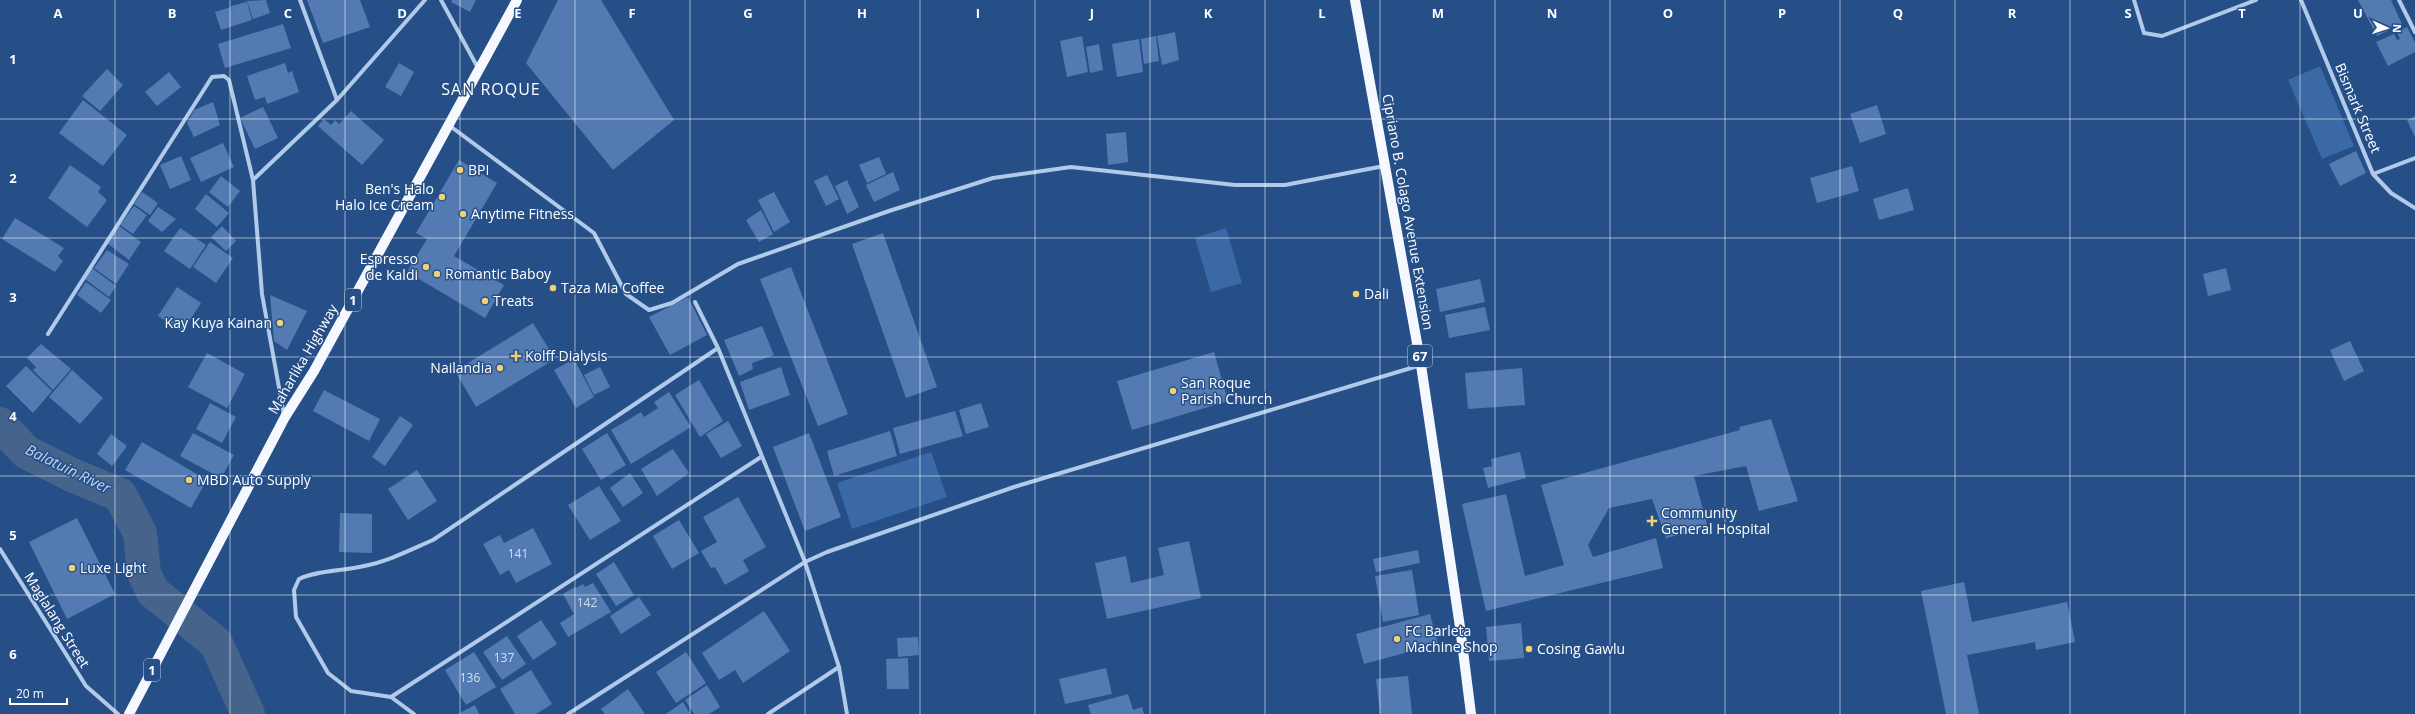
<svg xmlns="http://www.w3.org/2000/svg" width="2415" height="714" viewBox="0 0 2415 714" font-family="'Open Sans',sans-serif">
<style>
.green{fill:#3b69a5}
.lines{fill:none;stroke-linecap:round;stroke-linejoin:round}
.river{stroke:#45638b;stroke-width:34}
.building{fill:#537bb2}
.minor{stroke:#b2cae9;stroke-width:4}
.primary{stroke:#f5f8fe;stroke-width:10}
.grid{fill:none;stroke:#fff;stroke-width:1;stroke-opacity:0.55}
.poi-dot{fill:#f2d077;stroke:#264f88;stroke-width:1.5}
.labels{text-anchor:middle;stroke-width:3;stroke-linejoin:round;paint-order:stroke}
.number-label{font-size:12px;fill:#d4deec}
.shield{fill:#264f88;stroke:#becadb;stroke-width:1}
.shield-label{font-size:13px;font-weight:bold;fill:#fff}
.street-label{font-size:14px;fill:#fff;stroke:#264f88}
.poi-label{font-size:14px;fill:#fff;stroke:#264f88;text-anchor:start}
.water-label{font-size:15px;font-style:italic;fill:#bed4f0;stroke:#264f88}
.quarter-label{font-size:16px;letter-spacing:1px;fill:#fff;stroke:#264f88}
.grid-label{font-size:13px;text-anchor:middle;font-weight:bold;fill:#fff;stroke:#264f88;stroke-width:3;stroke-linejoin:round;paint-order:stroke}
</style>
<rect width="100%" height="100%" fill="#264f88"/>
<path class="green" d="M2320,66L2354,146L2322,159L2288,80Z
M1226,228L1242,283L1211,292L1195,238Z
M931,452L947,497L852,529L837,483Z"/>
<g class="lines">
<path class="river" d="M0,424L26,452L72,475L120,495L140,533L144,573L153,592L216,643L248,714"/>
</g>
<path class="building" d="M266,0L270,13L253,19L247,1Z
M307,0H360L370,27L323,43Z
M452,0H476L470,12L451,2Z
M558,0H601L674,120L613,170L526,63Z
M2358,0H2391L2402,24L2377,36Z
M247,2L252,20L221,30L215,12L231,7L234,17L231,6Z
M283,24L291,48L225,68L218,44Z
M2407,27L2415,43V52L2388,66L2376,42L2394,34L2397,40L2400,39L2397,32Z
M1175,32L1179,60L1162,65L1157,36Z
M1082,36L1088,72L1067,77L1060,41Z
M1156,36L1159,61L1144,64L1141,39Z
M1139,39L1143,72L1117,77L1112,44Z
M1099,44L1103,70L1090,73L1086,47Z
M285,63L288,73L292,71L299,92L267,104L265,97L255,100L247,76Z
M399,63L414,72L401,96L385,87Z
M107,69L123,85L100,111L82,96Z
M169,72L181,87L157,106L145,92Z
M83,100L127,135L103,166L59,133Z
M213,102L220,125L194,137L187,123L194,110Z
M1877,105L1886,134L1860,143L1850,114Z
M263,107L278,138L255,149L240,118Z
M351,111L384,140L362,165L318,126L324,119L331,125L335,120L339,124Z
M2415,116V137L2407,120Z
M1126,132L1128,162L1108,165L1106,134Z
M223,143L234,167L201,182L190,158Z
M2356,151L2366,173L2340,186L2329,164Z
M181,156L191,180L170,189L160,165Z
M879,157L886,174L867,183L859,165Z
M459,160L497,183L454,256L504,285L485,318L407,272L427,239L416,233Z
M70,165L101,187L98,192L107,200L87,227L48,198Z
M1852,166L1859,191L1817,203L1810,178Z
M893,172L900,190L874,202L866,185Z
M827,175L839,199L826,206L814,181Z
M221,176L240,191L228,207L209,192Z
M847,180L859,207L847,214L835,186Z
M1908,188L1914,210L1879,220L1873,199Z
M142,192L158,203L150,215L134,204Z
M774,192L790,222L774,232L758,200Z
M206,194L229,213L217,227L195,209Z
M134,206L147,215L133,234L120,225Z
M158,207L176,219L162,232L148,221Z
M761,210L773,234L759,242L746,220Z
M15,218L64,248L58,256L63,261L55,272L2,239Z
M119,226L141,242L129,260L107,243Z
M222,226L236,241L226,251L211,237Z
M180,228L206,245L190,269L164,251Z
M883,233L937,387L906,398L852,244Z
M210,242L233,258L216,283L193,267Z
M107,250L129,264L116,284L94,268Z
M791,267L848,414L818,426L760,279Z
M92,268L116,286L109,297L85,279Z
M2226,268L2231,290L2208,296L2203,274Z
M1480,279L1485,302L1440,312L1436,289Z
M86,282L111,300L101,313L77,295Z
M177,287L201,303L182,332L158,316Z
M270,295L307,311L287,350L274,341Z
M688,297L707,335L670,355L649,317Z
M1485,307L1490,330L1449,338L1445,315Z
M533,323L555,359L476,407L455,371Z
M762,326L774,355L752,363L753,369L739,376L724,340Z
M2350,341L2364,371L2344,381L2330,350Z
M41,344L71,369L53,390L33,370L36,367L27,358Z
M1214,352L1228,401L1132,430L1117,381Z
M207,353L245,374L227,408L188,387Z
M574,359L594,397L576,408L554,370Z
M26,366L52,391L33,413L6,386Z
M600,367L610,387L594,395L584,375Z
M781,367L790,395L749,410L740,382Z
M1522,368L1525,405L1468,409L1465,373Z
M72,370L103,398L80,424L49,397Z
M699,380L723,421L700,437L675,395Z
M324,390L380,419L369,441L313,411Z
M669,392L691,427L631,464L611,430L641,412L644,417L658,408L654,402Z
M210,403L236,417L222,443L196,429Z
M981,403L989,427L966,434L959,410Z
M955,411L963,436L900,454L893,428Z
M400,416L413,425L385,466L372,457Z
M1771,419L1798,501L1759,511L1746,466L1694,476L1708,528L1666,538L1652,499L1609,508L1588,545L1593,557L1656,538L1663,568L1486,611L1462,504L1506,494L1525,576L1564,565L1541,485L1740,430L1739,427Z
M728,421L742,446L721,458L706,434Z
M890,431L897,456L834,476L827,451Z
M193,433L234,455L221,478L180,456Z
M607,433L626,465L601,480L582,449Z
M809,433L841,517L805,531L773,447Z
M111,434L127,446L112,466L97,454Z
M142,442L207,480L191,508L125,470Z
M673,449L689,473L657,496L641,469Z
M1520,452L1526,478L1488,488L1483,468L1492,466L1491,459Z
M417,470L437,501L408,520L388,489Z
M630,473L643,493L623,507L610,488Z
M599,486L621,521L590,540L568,505Z
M738,497L766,547L743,560L749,571L725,585L715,567L711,568L701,551L717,542L703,517Z
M340,513L372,514V553L339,552Z
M77,518L115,594L67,619L29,542Z
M679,520L699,553L672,569L653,536Z
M533,528L552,564L516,583L509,570L500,575L483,544L500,535L504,543Z
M1189,541L1201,598L1107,619L1095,563L1126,556L1131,583L1164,575L1158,548Z
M1418,550L1420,563L1376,572L1373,559Z
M614,562L634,595L616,606L596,574Z
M1412,570L1419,615L1383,622L1375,576Z
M1964,582L1972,622L2067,602L2075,642L2036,650L2035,642L1967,655L1979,714H1946L1921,591Z
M593,583L611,612L568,637L560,623L574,614L563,594L575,587L576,588L583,584L585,587Z
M639,597L651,615L621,634L610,616Z
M764,611L790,651L743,683L735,670L719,680L702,653Z
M1430,614L1438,644L1364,664L1356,634Z
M541,620L557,644L533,660L517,636Z
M1521,623L1524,658L1489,661L1486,627Z
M507,636L526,664L502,680L483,652Z
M918,637L919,655L898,657L897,638Z
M474,652L496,687L466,705L445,670Z
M686,652L706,683L676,703L656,672Z
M908,658L909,689H887L886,659Z
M1106,668L1112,694L1065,704L1059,679Z
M531,670L552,704L536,714H515L500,689Z
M1408,676L1412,714H1380L1376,679Z
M707,685L720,707L709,714H694L685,700Z
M628,689L645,714H605L601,709Z
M1128,694L1133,710L1142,707L1144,714H1091L1088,705Z
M683,702L690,714H666Z
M475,705L479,714H458Z"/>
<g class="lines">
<path class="minor" d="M300,0L337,100
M441,0L478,68
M2134,0L2144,33L2162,36L2256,0
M2301,0L2373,174L2391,193L2415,208
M2399,0L2415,32
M450,126L594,233L626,294L649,310L672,303L738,264L889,211L993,178L1071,167L1235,185H1285L1384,166
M2373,174L2415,158
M253,180L337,100L425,0
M695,302L718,348L805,562L839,667L847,714
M48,334L212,77L224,76L229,80L253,180L262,294L284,415
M718,348L433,540C410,550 389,561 364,566C343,571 318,570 299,579L294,590L296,617L328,673L351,691L391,697L761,457
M0,549L86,686L118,714
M391,697L414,714
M568,714L805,562L827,552L1014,487L1421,365
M768,714L839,667"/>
<path class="primary" d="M1355,0L1421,365L1460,627L1471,714
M129,714L285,417L314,371L517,0"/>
</g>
<path class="grid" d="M115,0V714M230,0V714M345,0V714M460,0V714M575,0V714M690,0V714M805,0V714M920,0V714M1035,0V714M1150,0V714M1265,0V714M1380,0V714M1495,0V714M1610,0V714M1725,0V714M1840,0V714M1955,0V714M2070,0V714M2185,0V714M2300,0V714M0,119H2415M0,238H2415M0,357H2415M0,476H2415M0,595H2415"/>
<g class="poi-dot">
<circle cx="460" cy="170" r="4"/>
<circle cx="442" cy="197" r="4"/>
<circle cx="463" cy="214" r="4"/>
<circle cx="426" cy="267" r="4"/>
<circle cx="437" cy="274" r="4"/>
<circle cx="553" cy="288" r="4"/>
<circle cx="1356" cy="294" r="4"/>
<circle cx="485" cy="301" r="4"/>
<circle cx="280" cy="323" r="4"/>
<path d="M514 350h4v4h4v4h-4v4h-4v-4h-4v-4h4z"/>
<circle cx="500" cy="368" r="4"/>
<circle cx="1173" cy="391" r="4"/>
<circle cx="189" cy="480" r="4"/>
<path d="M1650 515h4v4h4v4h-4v4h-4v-4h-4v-4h4z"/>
<circle cx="72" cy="568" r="4"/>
<circle cx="1397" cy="639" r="4"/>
<circle cx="1529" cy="649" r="4"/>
</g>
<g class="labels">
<g class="number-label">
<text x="518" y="558">141</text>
<text x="587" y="607">142</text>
<text x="504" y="662">137</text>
<text x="470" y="682">136</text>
</g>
<g class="shield">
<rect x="345" y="289" width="16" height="22" rx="3"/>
<rect x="1408" y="345" width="24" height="22" rx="3"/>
<rect x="144" y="659" width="16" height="22" rx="3"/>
</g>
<g class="shield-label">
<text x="353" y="305">1</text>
<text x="1420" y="361">67</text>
<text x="152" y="675">1</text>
</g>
<g class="street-label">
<text transform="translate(2358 108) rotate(67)" y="5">Bismark Street</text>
<text transform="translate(1408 212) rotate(80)" y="5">Cipriano B. Colago Avenue Extension</text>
<text transform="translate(303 359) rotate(-60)" y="5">Maharlika Highway</text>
<text transform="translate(57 620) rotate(58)" y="5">Maglalang Street</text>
</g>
<g class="poi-label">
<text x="468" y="175">BPI</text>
<text x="434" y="194" text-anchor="end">Ben's Halo<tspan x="434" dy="16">Halo Ice Cream</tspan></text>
<text x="471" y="219">Anytime Fitness</text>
<text x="418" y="264" text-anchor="end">Espresso<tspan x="418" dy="16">de Kaldi</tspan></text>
<text x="445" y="279">Romantic Baboy</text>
<text x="561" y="293">Taza Mia Coffee</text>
<text x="1364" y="299">Dali</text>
<text x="493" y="306">Treats</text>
<text x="272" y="328" text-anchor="end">Kay Kuya Kainan</text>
<text x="525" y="361">Kolff Dialysis</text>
<text x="492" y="373" text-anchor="end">Nailandia</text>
<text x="1181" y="388">San Roque<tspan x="1181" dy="16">Parish Church</tspan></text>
<text x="197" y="485">MBD Auto Supply</text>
<text x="1661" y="518">Community<tspan x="1661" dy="16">General Hospital</tspan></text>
<text x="80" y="573">Luxe Light</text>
<text x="1405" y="636">FC Barleta<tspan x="1405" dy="16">Machine Shop</tspan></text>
<text x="1537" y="654">Cosing Gawlu</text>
</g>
<g class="water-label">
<text transform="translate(68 469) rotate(26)" y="5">Balatuin River</text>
</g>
<g class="quarter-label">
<text x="491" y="95">SAN ROQUE</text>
</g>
</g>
<g class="grid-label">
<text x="58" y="18">A</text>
<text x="172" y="18">B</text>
<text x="288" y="18">C</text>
<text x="402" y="18">D</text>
<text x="518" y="18">E</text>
<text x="632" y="18">F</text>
<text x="748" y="18">G</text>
<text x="862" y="18">H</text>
<text x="978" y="18">I</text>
<text x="1092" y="18">J</text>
<text x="1208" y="18">K</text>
<text x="1322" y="18">L</text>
<text x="1438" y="18">M</text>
<text x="1552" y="18">N</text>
<text x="1668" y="18">O</text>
<text x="1782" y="18">P</text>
<text x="1898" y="18">Q</text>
<text x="2012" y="18">R</text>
<text x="2128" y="18">S</text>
<text x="2242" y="18">T</text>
<text x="2358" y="18">U</text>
<text x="13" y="64">1</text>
<text x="13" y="183">2</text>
<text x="13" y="302">3</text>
<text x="13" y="421">4</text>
<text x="13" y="540">5</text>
<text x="13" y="659">6</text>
</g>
<g transform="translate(2387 28) rotate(93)" stroke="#264f88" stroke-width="3" paint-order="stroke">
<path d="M0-3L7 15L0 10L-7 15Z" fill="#ffffff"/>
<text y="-6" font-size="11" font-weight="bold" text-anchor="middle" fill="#ffffff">N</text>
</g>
<path d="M10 698v6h57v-6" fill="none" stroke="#ffffff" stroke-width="2"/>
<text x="16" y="698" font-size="12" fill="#ffffff" stroke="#264f88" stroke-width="3" paint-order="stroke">20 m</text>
</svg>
